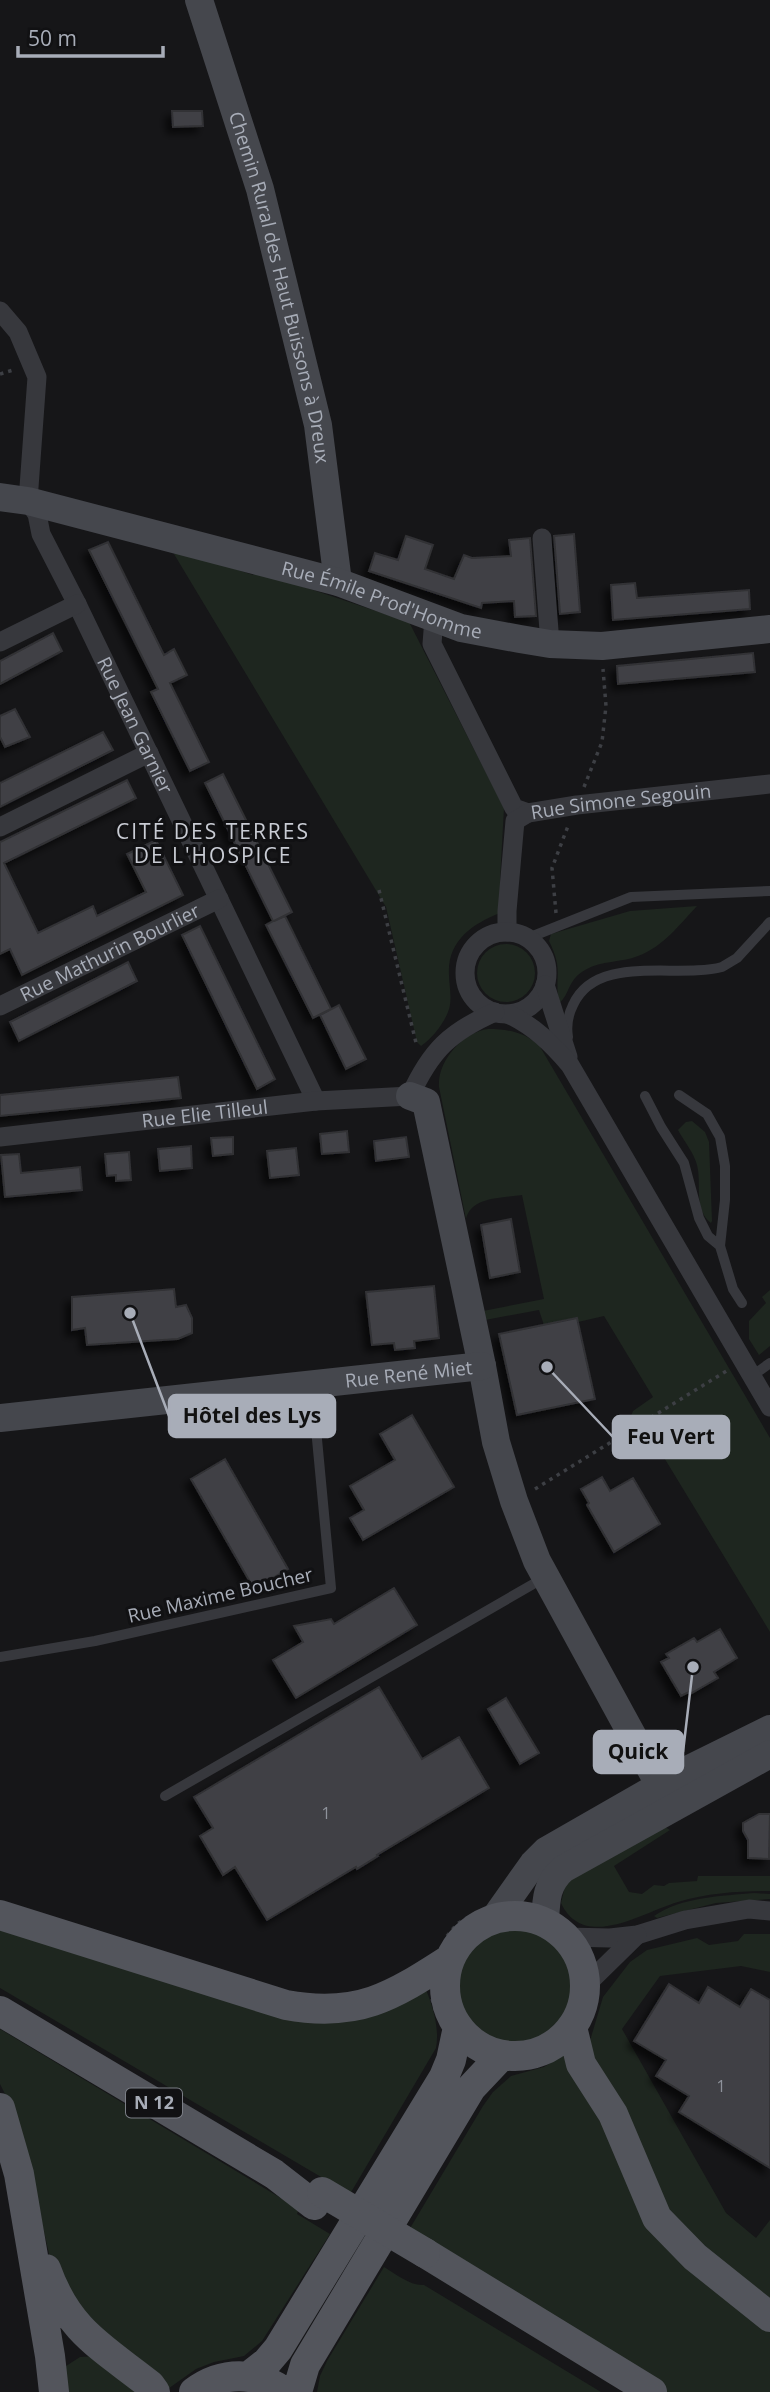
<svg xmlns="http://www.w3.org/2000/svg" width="770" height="2392" viewBox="0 0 770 2392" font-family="'Open Sans',sans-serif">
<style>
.green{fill:#1e261f}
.building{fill:#404145;stroke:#303034;stroke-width:2;filter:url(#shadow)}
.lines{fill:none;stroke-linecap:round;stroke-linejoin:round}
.path{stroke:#3d3f44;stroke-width:3.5;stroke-dasharray:3.5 5;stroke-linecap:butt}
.lane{stroke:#37383d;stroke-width:10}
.street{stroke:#37383d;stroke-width:19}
.secondary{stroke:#45474d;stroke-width:28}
.primary{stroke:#53555c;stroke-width:30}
.primary-bridge{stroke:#53555c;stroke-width:30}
.labels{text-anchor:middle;stroke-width:6;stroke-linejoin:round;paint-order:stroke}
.number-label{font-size:16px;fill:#8e929b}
.shield{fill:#111113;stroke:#7b7e86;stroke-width:2}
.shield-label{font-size:18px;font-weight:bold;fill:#a8adb8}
.street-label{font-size:19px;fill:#a8adb8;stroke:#111113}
.neighbourhood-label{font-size:21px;letter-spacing:2px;fill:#c9ccd4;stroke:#111113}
.leader{fill:none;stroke:#a8adb8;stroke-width:2.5}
.callout-dot{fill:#a8adb8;stroke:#111113;stroke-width:2.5}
.callout{fill:#a8adb8;stroke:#a8adb8;stroke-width:2.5}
.callout-label{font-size:21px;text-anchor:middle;font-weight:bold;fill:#111}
</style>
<defs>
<filter id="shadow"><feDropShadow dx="-6" dy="6" stdDeviation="3.5" flood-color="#0009"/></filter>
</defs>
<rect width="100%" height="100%" fill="#161618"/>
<path class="green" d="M178,550L253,575L256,571L409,622L504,808L500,880V913C472,924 447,941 449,975C449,987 453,1000 448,1012C443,1025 432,1038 421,1046L417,1042L386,907L174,554Z
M697,906C680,924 663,947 638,956C621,963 602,960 585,970C567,980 570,995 559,1003C554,975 564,971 549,941L551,934L630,911Z
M477 973a29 29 0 1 1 58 0a29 29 0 1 1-58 0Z
M488,1029C508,1029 523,1032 539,1045L770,1438V1632L640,1418L634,1422L631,1416L633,1411L653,1397L604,1316L578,1322L577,1318L544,1325L539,1310L485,1320L483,1311L544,1299L522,1195C503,1198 471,1196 466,1219L439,1087C437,1061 463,1032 488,1029Z
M692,1121L705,1132L709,1142L712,1221L711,1223C693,1209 702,1184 697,1165C694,1153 684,1141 678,1130L686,1122Z
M770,1290V1346L759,1355L749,1339V1321L766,1303L762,1297Z
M665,1827L670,1830L614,1866L629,1892L642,1894L654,1885L664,1886L669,1883L697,1881L698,1876H770V1891C739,1891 708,1893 678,1902C643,1912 584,1952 561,1903L566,1882Z
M754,1893L770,1894V1899L716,1903L657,1918L654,1916C681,1897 722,1896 754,1893Z
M0,1921L282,2011L424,1985C432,2003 440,2028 436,2048L350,2194L0,1988Z
M457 1986a58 58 0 1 1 116 0a58 58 0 1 1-116 0Z
M744,1934H770V1972L741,1966L660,1976L622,2029L726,2213L756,2238L770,2220V2309L679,2233L602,2085L589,2044L603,1997L630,1962L647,1950L697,1938L709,1945L738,1941Z
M0,2029L299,2209L297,2214L330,2234L262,2341L244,2356L214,2362L196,2369L165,2391L101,2340L50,2258L25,2148L10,2104L0,2084Z
M571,2050L634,2185L770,2327V2392H665L409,2230L483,2106L493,2092L511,2076L544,2067Z
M384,2267C396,2274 410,2286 424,2285L601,2392H317L320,2376L327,2361Z
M97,2356L148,2392H64L63,2368L80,2357Z"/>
<path class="building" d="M172,111H202L203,126L173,127Z
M574,534L580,612L560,614L554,536Z
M406,536L433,545L425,569L454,579L464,555L472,558L511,556L509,540L530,538L536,616L515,617L514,601L482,603L481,608L369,571L375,553L398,560Z
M108,542L164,655L174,649L187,675L170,683L209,762L190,771L151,692L158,689L89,550Z
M635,583L637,598L749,590L750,609L613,620L611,585Z
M53,633L62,651L0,684V661Z
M753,653L755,672L618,684L617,666Z
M15,709L30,737L5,747L0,737V716Z
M103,732L113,750L0,807V783Z
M223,774L292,912L274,921L285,916L331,1009L313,1018L266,925L273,921L205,783Z
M127,780L136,798L4,863L38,933L93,906L97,916L146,892L127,854L156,840L183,895L22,975L10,949L0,954V842Z
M200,926L275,1079L257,1089L182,935Z
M128,962L137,981L19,1041L10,1022Z
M339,1005L366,1059L346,1069L320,1015Z
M178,1077L181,1098L0,1116V1095Z
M347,1131L349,1152L322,1154L320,1134Z
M233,1137V1154L213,1156L211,1138Z
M406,1137L409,1157L376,1161L374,1141Z
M191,1146L192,1168L160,1171L158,1149Z
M296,1148L299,1175L270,1178L267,1151Z
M129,1152L131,1180L116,1181V1175L107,1176L105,1154Z
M19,1154L21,1173L80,1167L82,1190L5,1197L1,1155Z
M511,1219L520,1272L490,1278L481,1225Z
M434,1286L439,1338L414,1341L415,1348L395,1350L394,1343L372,1345L366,1292Z
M174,1289L176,1307L186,1305L192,1318V1333L178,1339L87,1345L85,1328L72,1330V1297Z
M577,1318L595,1399L517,1415L499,1334Z
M412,1415L454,1487L363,1540L350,1518L364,1510L350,1486L395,1460L380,1434Z
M225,1459L288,1569L254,1589L191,1479Z
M602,1477L610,1491L633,1478L660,1524L614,1552L587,1505L589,1503L581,1489Z
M394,1588L417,1625L296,1698L273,1660L303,1642L294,1626L331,1619L334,1624Z
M720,1629L737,1658L714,1672L718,1678L690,1694L689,1692L681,1696L661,1662L669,1658L666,1654L694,1638L697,1642Z
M379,1687L422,1759L459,1737L489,1788L377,1855L378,1856L357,1869L356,1867L267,1920L235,1867L223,1875L200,1836L213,1828L194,1797Z
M506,1698L539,1753L520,1764L488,1709Z
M759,1814H770L769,1859L748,1858V1840L743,1831V1823Z
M669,1984L699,2003L708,1987L740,2007L751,1989L770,2000V2168L679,2112L689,2096L656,2076L666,2060L634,2041Z"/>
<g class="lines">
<path class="path" d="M0,374L13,370
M584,787L602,742L606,706L603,669
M379,890L417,1047
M556,913L552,868L568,826
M535,1489L728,1370
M447,1936L457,1924L473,1914
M432,1999L437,2015"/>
<path class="lane" d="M528,938L631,897L770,891
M568,1037C566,1025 568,1015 573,1005C596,953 677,979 722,967L737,958L770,922
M679,1095L707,1114L720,1137L725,1166V1200L720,1246L733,1289L742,1303
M645,1096L661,1127L684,1163L699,1218L708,1236L720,1246
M752,1376L770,1363
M0,1657L95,1641L331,1588L312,1386
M165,1796L542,1579"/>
<g class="street">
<path id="s1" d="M0,311L18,332L37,377L28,501L37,514L41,534L77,604L316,1101"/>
<path d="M542,538L550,644"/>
<path id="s2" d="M434,618L432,644L514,808L528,813L577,805L770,784"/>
<path d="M0,642L77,604"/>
<path d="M0,827L149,753"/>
<path d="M507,932V911L515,821L528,813"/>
<circle cx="506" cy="973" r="41"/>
<path d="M545,985L568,1057"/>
<path id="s3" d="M0,1006L219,899"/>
<path d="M508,1014C534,1026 552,1044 570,1065L770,1407"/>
<path id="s4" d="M0,1137L316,1101L410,1096C431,1050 450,1032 495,1012"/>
<path d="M566,1937L610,1938L637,1935L685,1920L749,1909L770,1911"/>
<path d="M585,1986L637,1935"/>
</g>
<g class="secondary">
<path id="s5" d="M199,0L260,189L318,425L338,582"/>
<path id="s6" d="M0,497L28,501L338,582L461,628L520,639L550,644L602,646L770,629"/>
<path d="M410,1096L426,1102L482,1366L496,1442L514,1501L537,1561L660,1786"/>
<path id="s7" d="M0,1418L482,1366"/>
<path d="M494,1919L533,1864L546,1851L687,1770L770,1729"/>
<path d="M545,1922C546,1901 546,1884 563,1869L770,1754"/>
</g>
<path class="primary" d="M0,1915L286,2005C358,2018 391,1997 450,1959
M445 1986a70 70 0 1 1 140 0a70 70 0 1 1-140 0Z
M0,2011L274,2174L314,2205
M572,2027L581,2064L613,2114L657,2218L695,2257L770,2317
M0,2108L19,2174L50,2356L54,2392
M425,2253L652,2392
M46,2269C68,2331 102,2347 150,2385L155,2392
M249,2376L267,2362L278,2349L444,2077L451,2060L458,2027
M194,2392C222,2371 256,2371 284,2392
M297,2392L305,2365L471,2088L502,2055"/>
<path class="primary-bridge" d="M322,2192L425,2253"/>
</g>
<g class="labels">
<g class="number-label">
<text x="326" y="1819">1</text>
<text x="721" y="2092">1</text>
</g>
<rect class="shield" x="126" y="2088.5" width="56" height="29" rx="5"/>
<g class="shield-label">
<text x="154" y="2109">N 12</text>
</g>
<g class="street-label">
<text dy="7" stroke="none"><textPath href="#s5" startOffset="299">Chemin Rural des Haut Buissons à Dreux</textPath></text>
<text dy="7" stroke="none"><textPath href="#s6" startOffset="396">Rue Émile Prod'Homme</textPath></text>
<text dy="7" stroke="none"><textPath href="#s1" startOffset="450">Rue Jean Garnier</textPath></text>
<text dy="7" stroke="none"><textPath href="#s2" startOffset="318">Rue Simone Segouin</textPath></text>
<text dy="7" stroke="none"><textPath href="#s3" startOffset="122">Rue Mathurin Bourlier</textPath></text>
<text dy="7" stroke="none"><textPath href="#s4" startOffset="206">Rue Elie Tilleul</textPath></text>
<text dy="7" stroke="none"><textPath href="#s7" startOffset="411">Rue René Miet</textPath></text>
<text transform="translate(220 1595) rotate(-13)" y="7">Rue Maxime Boucher</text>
</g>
<g class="neighbourhood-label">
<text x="213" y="839">CITÉ DES TERRES<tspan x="213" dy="24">DE L'HOSPICE</tspan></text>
</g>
</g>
<path class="leader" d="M130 1313L169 1416M547 1367L613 1437M693 1667L683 1752"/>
<g class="callout-dot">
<circle cx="130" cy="1313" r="7"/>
<circle cx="547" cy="1367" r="7"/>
<circle cx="693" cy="1667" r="7"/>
</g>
<g class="callout">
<rect x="169" y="1395" width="166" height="42" rx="7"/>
<rect x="613" y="1416" width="116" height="42" rx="7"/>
<rect x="594" y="1731" width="89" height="42" rx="7"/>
</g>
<g class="callout-label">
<text x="252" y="1423">Hôtel des Lys</text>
<text x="671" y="1444">Feu Vert</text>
<text x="638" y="1759">Quick</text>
</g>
<path d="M18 46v10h145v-10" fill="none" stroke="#a8adb8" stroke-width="3.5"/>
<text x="28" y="46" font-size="21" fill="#a8adb8" stroke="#111113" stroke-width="5" paint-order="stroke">50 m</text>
</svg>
